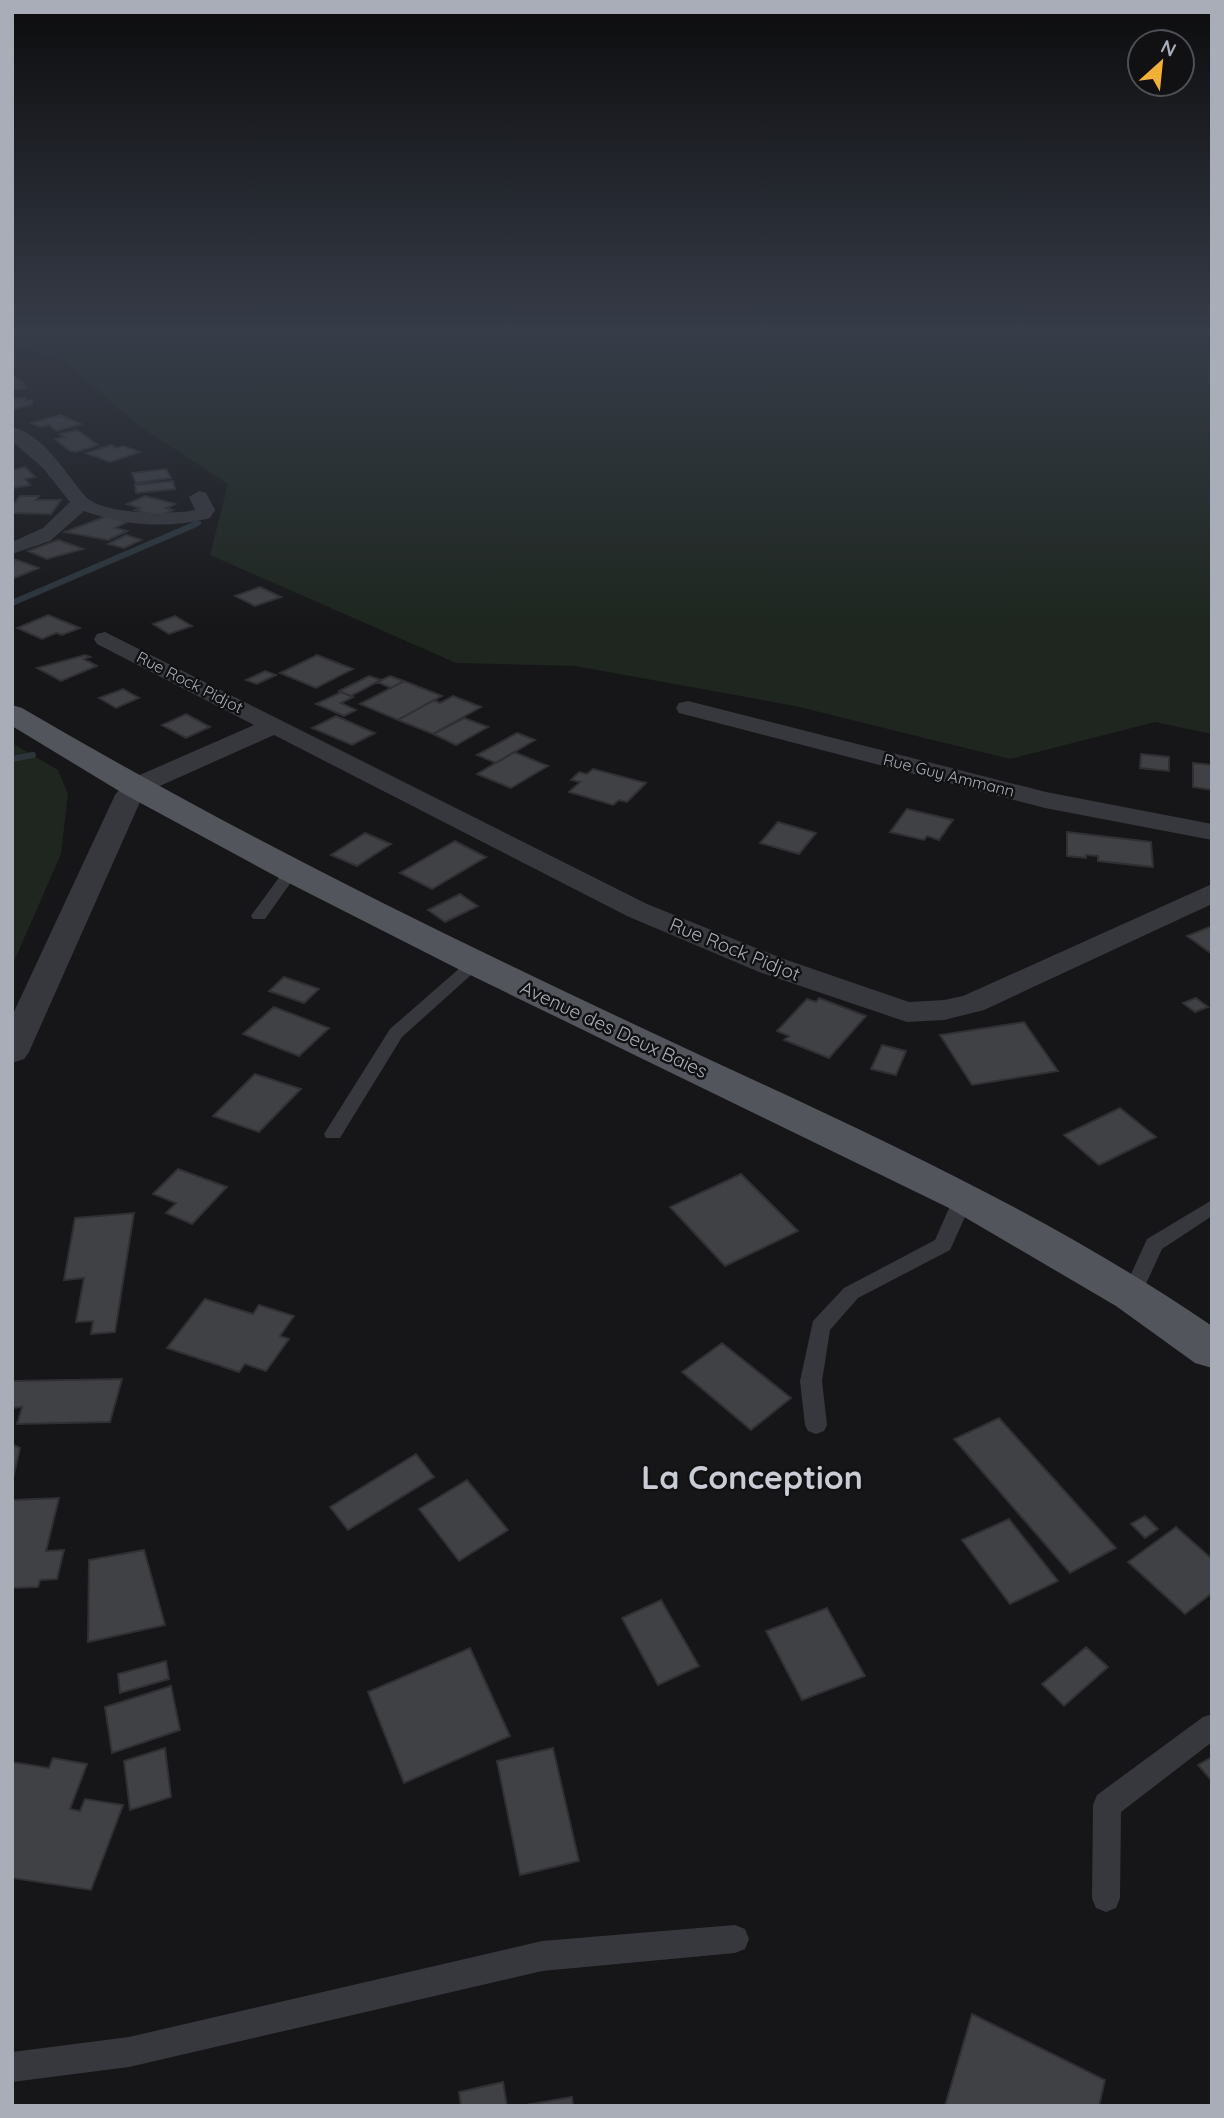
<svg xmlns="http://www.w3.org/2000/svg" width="1224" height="2118" viewBox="0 0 1224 2118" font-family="Quicksand,sans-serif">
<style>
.green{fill:#1e261f}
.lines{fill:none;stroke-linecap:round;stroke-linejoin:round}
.stream-far1{stroke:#2c353c;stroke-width:4.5}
.stream{stroke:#2c353c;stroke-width:6}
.building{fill:#404145;stroke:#303034;stroke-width:2}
.lane{fill:#37383d;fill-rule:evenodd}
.street{fill:#37383d;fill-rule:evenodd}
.primary{fill:#53555c;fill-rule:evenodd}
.labels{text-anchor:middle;stroke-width:5;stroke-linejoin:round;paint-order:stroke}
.far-street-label{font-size:16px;fill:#a8adb8;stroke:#111113}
.street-label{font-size:19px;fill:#a8adb8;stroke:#111113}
.near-district-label{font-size:32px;font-weight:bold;fill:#c9ccd4;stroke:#111113}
</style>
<rect width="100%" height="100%" fill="#161618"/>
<path class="green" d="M12,330H1212V734L1155,722L1010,759L795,706L575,666L456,663L210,555L228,484L139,426L64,361L12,345Z
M12,743L58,770L68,794L61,854L12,966Z"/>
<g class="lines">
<path class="stream-far1" d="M192,526L199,523"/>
<path class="stream" d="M12,603L196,524
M12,759L33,755"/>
</g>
<path class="building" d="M12,375L25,384L19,385L27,388L12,390Z
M25,398V401L32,400V404L12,410V399Z
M60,415L81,424L57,431L49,425L40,427L31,423Z
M77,430L98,445L76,452L70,451L55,439L65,437L60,434Z
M111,445L117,448L123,446L140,452L110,462L86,453Z
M25,467L35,477L25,479L30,485L12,488V470Z
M166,469L171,478L136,483L132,473Z
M173,481L175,489L136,493L135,485Z
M20,496H39L36,500H61L51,514L12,513V506Z
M145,496L175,504L166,508L173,510L158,517L135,510L140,508L127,504Z
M107,516L127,522L115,528L127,531L108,540L65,532Z
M126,535L141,540L124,548L108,544Z
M58,540L83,549L47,559L28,551Z
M14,559L39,568L12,579Z
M260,587L281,597L255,606L235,596Z
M48,615L80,628L62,635L56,633L42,639L17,628Z
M175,616L192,626L169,634L153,624Z
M85,655L90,657L84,659L97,666L61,681L37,668Z
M317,655L353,669L316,688L280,673Z
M265,671L276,675L257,684L246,680Z
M369,676L381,680L351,696L339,691Z
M390,676L404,681L391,688L377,682Z
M404,681L442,696L398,720L360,704Z
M123,689L139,698L116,708L99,698Z
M341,692L353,697L341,703L356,710L344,716L316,704Z
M453,696L481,707L433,734L398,720L434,700L440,703Z
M186,714L210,727L186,738L162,725Z
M336,716L375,733L352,745L312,728Z
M464,718L488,727L456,745L433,734Z
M517,733L535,740L496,763L477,755Z
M514,752L548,766L511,788L477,774Z
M1141,754L1169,757V771L1140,768Z
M1193,763L1212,765V790L1193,787Z
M593,769L646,783L627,802L619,800L613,805L569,792L580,782L571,780L579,772L587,774Z
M907,809L953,820L939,840L927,836L924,840L890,832Z
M778,822L816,833L799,854L760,843Z
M1067,832L1151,842L1153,867L1098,861V856L1086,855V858L1067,856Z
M365,833L391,844L357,866L331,855Z
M455,841L486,857L432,889L400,873Z
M460,894L478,906L445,922L428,910Z
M1212,926V954L1187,936Z
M284,977L319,989L304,1003L269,991Z
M819,998L866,1016L829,1058L784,1040L789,1036L777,1031L807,999L816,1002Z
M1196,998L1208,1007L1195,1012L1183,1003Z
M274,1007L329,1028L299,1056L243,1034Z
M1024,1022L1058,1071L972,1085L940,1035Z
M882,1045L906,1051L896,1075L871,1069Z
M255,1074L301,1089L259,1132L213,1116Z
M1120,1108L1156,1137L1099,1165L1064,1135Z
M178,1169L227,1187L192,1224L166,1213L176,1203L153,1194Z
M741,1174L798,1231L725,1266L670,1207Z
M134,1213L115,1332L91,1334L93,1321L76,1322L84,1278L64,1280L75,1218Z
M205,1299L253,1314L259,1305L294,1316L280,1336L289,1339L266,1371L245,1364L239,1372L167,1348Z
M722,1343L791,1398L751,1430L682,1372Z
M122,1379L110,1422L17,1424L22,1407L12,1408V1381Z
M999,1418L1116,1548L1070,1573L954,1439Z
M12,1444L20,1448L12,1483Z
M416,1454L434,1477L348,1530L330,1507Z
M467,1480L508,1530L459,1561L419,1509Z
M59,1498L46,1551L64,1550L57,1579L40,1580L38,1587L12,1588V1500Z
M1145,1516L1158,1529L1145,1538L1131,1524Z
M1009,1519L1058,1581L1010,1604L962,1540Z
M1176,1527L1212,1559V1593L1185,1614L1128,1562Z
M144,1550L165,1625L88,1642L89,1560Z
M661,1600L699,1666L658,1685L622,1618Z
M827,1608L865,1676L802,1700L766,1631Z
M1086,1647L1108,1667L1064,1706L1042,1684Z
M470,1648L510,1736L404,1783L368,1692Z
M166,1661L169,1679L120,1693L118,1674Z
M171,1686L180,1730L112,1753L105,1707Z
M165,1748L171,1797L130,1810L124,1761Z
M553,1748L579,1861L520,1875L497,1761Z
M1212,1757V1781L1198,1765Z
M53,1758L87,1764L70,1809L80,1811L85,1799L123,1805L91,1890L12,1878V1762L49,1768Z
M972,2014L1105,2080L1099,2106H945Z
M503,2082L507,2106H461L459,2092Z
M572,2097L573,2106H520Z"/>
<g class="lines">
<path class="lane" d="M291,866L299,871L265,919H253L251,916L253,913L286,868Z
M475,958L483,963L481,966L402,1037L340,1138H326L324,1134L390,1029L469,960Z
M964,1190L971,1192L974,1197L950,1250L858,1298L830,1330L822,1381L827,1425L824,1431L816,1434L808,1431L805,1425L800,1381L813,1321L844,1288L935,1240L954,1197L957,1192Z
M1212,1200V1216L1162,1249L1139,1299L1132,1302L1125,1299L1122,1294L1147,1239Z
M1212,1714V1742L1121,1812L1120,1898L1116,1908L1106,1912L1096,1908L1092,1898L1093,1805L1097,1795L1203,1717Z
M735,1925L745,1929L749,1939L745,1949L735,1953L542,1971L129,2067L12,2082V2052L129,2037L542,1941Z"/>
<path class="street" d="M12,427C45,435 65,473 85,496C101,515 172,515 195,510L189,497L199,491L206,493L215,510L210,518C167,529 126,526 84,511L50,541L12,554V542L43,528L70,502L43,468L12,441Z
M105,632L647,904L781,958L909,1002L944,1000L963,996L1212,884V904L984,1010L944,1020L907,1022L759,972L627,916L274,735L144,793L29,1052L24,1059L12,1063V1016L115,795L126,781L254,725L97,644L94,639L97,634Z
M688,701L1046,792L1212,824V840L1045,808L679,713L676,708L679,703Z"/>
<path class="primary" d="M12,705L22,708C228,829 441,934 657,1035C847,1124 1038,1207 1212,1326V1368L1195,1363L1116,1306L949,1208L462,971L279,878L124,794L12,726Z"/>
</g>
<linearGradient id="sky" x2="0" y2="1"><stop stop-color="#0c0c0d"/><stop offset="0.53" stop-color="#363c48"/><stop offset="1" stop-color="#363c48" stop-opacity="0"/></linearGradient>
<rect width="1224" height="627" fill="url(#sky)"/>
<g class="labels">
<g class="far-street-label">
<text transform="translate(190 682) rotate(27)" y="6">Rue Rock Pidjot</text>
<text transform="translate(949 775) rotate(14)" y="6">Rue Guy Ammann</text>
</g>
<g class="street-label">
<text transform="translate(735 949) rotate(22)" y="7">Rue Rock Pidjot</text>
<text transform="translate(614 1029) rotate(25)" y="7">Avenue des Deux Baies</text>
</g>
<g class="near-district-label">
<text x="752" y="1489">La Conception</text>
</g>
</g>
<rect width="1224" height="2118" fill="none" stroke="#a8adb8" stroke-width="28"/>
<g transform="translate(1161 63) rotate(27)"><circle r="33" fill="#111113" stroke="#4d4f55" stroke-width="2"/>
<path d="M0-5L12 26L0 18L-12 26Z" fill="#f2b134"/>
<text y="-10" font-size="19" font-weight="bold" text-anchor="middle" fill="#a8adb8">N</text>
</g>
</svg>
